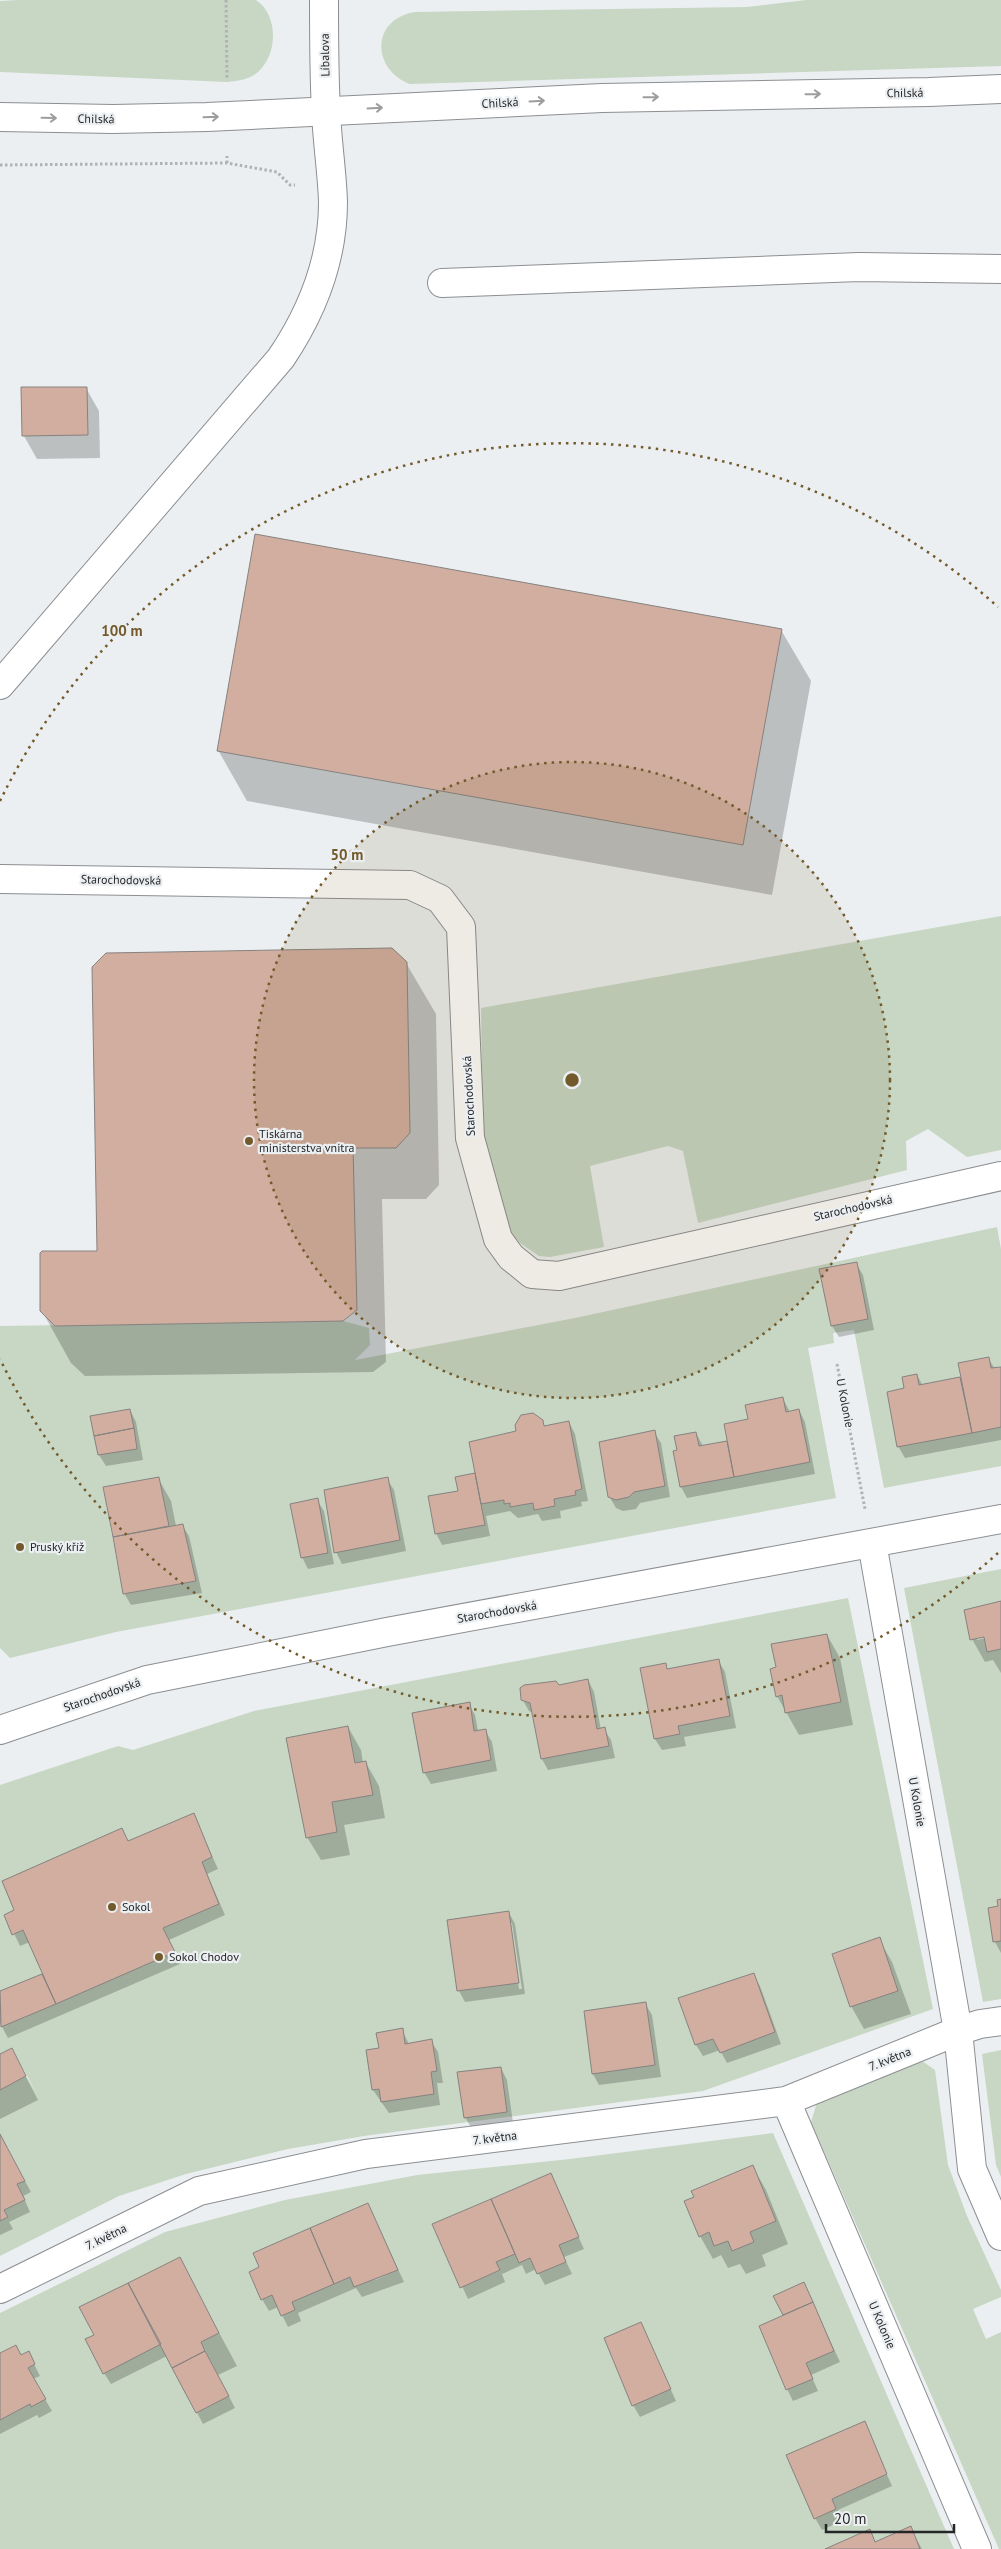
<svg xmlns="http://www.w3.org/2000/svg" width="1001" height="2549" viewBox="0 0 1001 2549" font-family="'PT Sans',sans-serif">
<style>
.green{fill:#c7d7c4;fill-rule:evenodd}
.shadow{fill:#0003;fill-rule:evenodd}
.building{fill:#d1ae9f;stroke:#858280}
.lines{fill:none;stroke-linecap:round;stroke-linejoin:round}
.minor-casing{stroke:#8c8e91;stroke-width:30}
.major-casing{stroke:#8c8e91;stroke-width:30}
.path{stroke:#b0b2b4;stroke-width:3;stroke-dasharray:2.5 2.5;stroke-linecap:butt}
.minor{stroke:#fff;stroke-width:28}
.major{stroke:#fff;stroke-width:28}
.oneway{stroke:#9d9d9e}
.ring{fill:none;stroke:#735a2b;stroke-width:2.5;stroke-dasharray:2.5 5}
.poi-dot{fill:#735a2b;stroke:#eceff1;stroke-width:2}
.labels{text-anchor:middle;stroke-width:4.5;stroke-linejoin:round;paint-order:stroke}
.street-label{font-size:12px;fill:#252628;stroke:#eceff1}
.poi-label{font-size:12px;fill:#252628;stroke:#eceff1;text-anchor:start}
.centre{fill:#735a2b;stroke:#eceff1;stroke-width:2.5}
.ring-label{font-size:15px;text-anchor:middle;font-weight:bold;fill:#735a2b;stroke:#eceff1;stroke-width:4.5;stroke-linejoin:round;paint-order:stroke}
</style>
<rect width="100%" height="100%" fill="#eceff1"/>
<path class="green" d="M18,0H256C280,16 278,59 254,75C246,80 236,81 227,82L0,72V1Z
M806,0H1001V66L410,84C371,69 371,19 415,12L747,7Z
M1001,916V1150L967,1157L928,1129L906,1141L907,1170L698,1223L683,1151L668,1146L590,1166L604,1247L550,1257L539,1256L520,1243L508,1230L483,1135L481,1008Z
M997,1227L1001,1249V1367L991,1368L989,1357L958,1363L960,1377L919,1385L917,1374L902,1377L904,1388L887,1392L897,1447L1001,1427V1466L884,1488L854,1330L833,1333L834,1343L808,1348L836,1498L116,1632L10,1658L0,1648V1326L343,1321L369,1328L370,1345L355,1360L575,1318ZM783,1397L786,1412L799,1409L809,1462L680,1487L673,1451L677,1450L674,1436L696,1432L699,1446L727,1441L724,1424L748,1419L745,1405ZM130,1409L137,1448L98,1455L91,1416ZM533,1413L543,1420L544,1426L569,1421L582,1490L575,1491L576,1495L554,1499L555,1506L535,1510L533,1503L511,1507L510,1503L504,1504V1500L481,1504L484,1525L435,1534L428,1497L458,1491L455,1477L475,1473L469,1442L516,1431L515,1425L522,1415ZM655,1431L665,1486C656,1488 646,1489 637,1491C624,1495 624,1503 608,1497L599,1442ZM159,1477L169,1526L183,1524L196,1581L123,1594L103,1487ZM388,1477L334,1552L324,1490ZM318,1498L328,1552L301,1558L290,1504Z
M1001,1569V1601L964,1611L970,1639L984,1637L987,1652L1001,1649V1899L997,1900L998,1906L988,1908L1001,1941V1999L983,2002L904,1588Z
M848,1598L933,2009L703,2091L364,2136L288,2149L186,2174L119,2196L0,2256V2221L8,2217L4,2210L25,2200L17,2184L25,2180L0,2134V2090L26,2076L37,2094L12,2049L0,2054V1785L118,1746L133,1750L254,1711ZM827,1634L841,1702L785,1712L782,1695L776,1697L770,1669L776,1667L772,1644ZM719,1659L730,1716L678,1726L680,1734L654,1739L640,1669L666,1663L667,1669ZM588,1679L597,1729L605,1728L609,1746L541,1759L530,1703L524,1702L520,1698L521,1688L524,1685L556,1681L559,1685ZM470,1703L474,1731L486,1729L491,1760L423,1773ZM348,1726L355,1763L366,1762L372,1795L332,1802L337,1832L306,1838L286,1738ZM509,1911L519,1983L458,1991L447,1921ZM880,1937L898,1990L850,2007L832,1954ZM754,1973L775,2032L720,2053L713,2039L695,2045L678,1998ZM646,2002L655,2065L592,2074L584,2011ZM403,2028L405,2044L432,2039L437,2071L431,2072L434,2094L381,2102L379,2089L372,2090L367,2050L379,2048L377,2033ZM501,2067L507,2112L464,2118L457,2073Z
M1001,2050V2177L996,2165L982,2054Z
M922,2061L935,2070L948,2165L967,2216L1001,2290V2297L973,2309L986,2339L1001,2332V2549H999L811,2122L818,2099Z
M773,2133L954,2549H920L911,2527L875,2542L869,2529L825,2549H0V2420L30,2404L32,2407L46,2399L28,2368L35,2364L29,2351L21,2355L15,2345L0,2353V2313L165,2232L285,2200L417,2175L570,2159ZM753,2165L776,2221L750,2232L754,2242L732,2251L728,2241L709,2232L699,2236L684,2202L694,2197L692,2190ZM551,2173L578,2237L559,2245L566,2262L537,2274L530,2258L515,2254L496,2262L499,2271L460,2288L432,2224ZM368,2203L398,2270L376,2280L350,2277L292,2302L295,2310L281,2316L272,2295L261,2300L249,2272L259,2267L254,2253ZM180,2257L219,2332L201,2342L229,2396L196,2413L161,2344L103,2373L86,2339L94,2335L79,2307ZM812,2302L834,2350L806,2363L812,2379L786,2390L759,2326ZM641,2322L671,2388L632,2406L604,2338ZM864,2421L887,2474L832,2499L836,2509L814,2519Z"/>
<path class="shadow" d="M86,388L99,411L100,458L37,459L24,436Z
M781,630L811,681L772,895L247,801L218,750Z
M406,963L436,1014L439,1185L426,1199H382L386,1362L373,1372L85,1376L71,1363L42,1311L98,1252Z
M856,1263L863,1275L874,1330L839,1337L832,1326Z
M988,1358L995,1369L1001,1368V1440L905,1458L898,1446L905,1389L917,1375L923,1386L962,1378Z
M783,1399L790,1412L799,1410L805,1422L815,1474L687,1498L681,1487L675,1452L678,1451L696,1433L703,1446L729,1442L749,1420Z
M130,1410L136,1422L143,1460L106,1466L99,1455Z
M542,1421L545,1427L569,1422L575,1434L588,1501L581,1502L582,1506L560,1511L561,1518L542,1521L538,1514L518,1518L510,1511L486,1516L490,1536L442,1545L436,1533L459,1492L457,1478L477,1474L518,1432Z
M654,1432L661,1443L670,1497L640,1503L636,1509L623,1511L616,1508L609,1496Z
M158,1478L171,1501L176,1526L182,1525L189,1536L202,1593L131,1605L124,1593L104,1488Z
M387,1479L394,1490L406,1551L342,1564L336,1552Z
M317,1500L324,1511L334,1564L308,1569L302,1557Z
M1001,1603V1673L993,1660L985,1662L972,1639ZM990,1635V1637L977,1640V1637Z
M827,1635L840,1658L853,1725L799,1735L777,1696Z
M718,1660L725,1672L736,1728L684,1737L686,1746L662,1750L655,1739L642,1669L665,1665L668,1670Z
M588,1680L594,1692L601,1730L604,1729L611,1740L615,1758L548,1770L542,1759L533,1713L529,1711L522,1699L558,1686Z
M469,1704L475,1715L478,1731L485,1730L492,1742L497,1771L431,1784L424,1772Z
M348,1727L361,1750L363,1763H366L379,1786L385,1818L344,1825L350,1855L321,1860L307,1837Z
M193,1814L218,1869L207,1874L225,1915L169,1940L180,1964L8,2038L0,2023V1993L44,1975L30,1942L20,1946L5,1915L128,1842Z
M1001,1900V1953L995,1942Z
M509,1913L515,1924L525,1994L465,2002L459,1991L449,1922ZM510,1923H512L522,1989H519Z
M879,1939L892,1962L911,2014L864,2029L851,2006Z
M753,1975L760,1986L781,2044L727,2063L720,2050L703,2056L696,2045L680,1999Z
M645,2003L652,2015L661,2077L599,2085L593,2074Z
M402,2030L409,2044L431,2041L438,2052L443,2083H437L440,2105L389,2113L373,2090L368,2051L380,2049Z
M0,2056L24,2073L38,2100L0,2119Z
M501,2068L507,2080L513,2123L472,2129L465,2117Z
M0,2135L31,2192L23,2196L30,2212L9,2222L13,2229L0,2235Z
M753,2167L766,2190L788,2244L762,2255L766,2266L746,2274L740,2264L728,2268L721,2255L713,2259L700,2236Z
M550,2175L584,2249L564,2257L572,2274L545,2285L536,2269L526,2274L522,2265L502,2274L505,2282L468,2299L434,2225Z
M368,2204L404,2282L362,2297L356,2288L298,2313L301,2321L288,2327L278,2307L269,2311L262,2299L261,2268Z
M179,2258L237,2366L218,2375L235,2408L203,2424L167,2356L111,2384L104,2373L95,2335Z
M804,2284L840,2362L811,2375L818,2391L793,2401L787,2389L784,2316L775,2296Z
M641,2323L676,2401L640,2417L633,2405Z
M28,2352L40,2376L33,2379L52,2411L39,2418L37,2415L0,2434V2354L21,2357Z
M864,2423L892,2486L838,2510L842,2521L822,2530L815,2518Z
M910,2528L922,2549H829L869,2530L876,2543Z"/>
<path class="building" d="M21,387H87L88,435L22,436Z
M255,534L782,629L743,845L217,751Z
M392,948L407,962L410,1133L396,1148H353L357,1310L343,1321L55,1326L40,1311V1253L42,1251H97L92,967L106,953Z
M857,1262L868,1319L831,1326L819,1269Z
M989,1357L991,1368L1001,1367V1427L972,1433L958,1363Z
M917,1374L919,1385L960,1377L972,1433L897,1447L887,1392L904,1388L902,1377Z
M783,1397L786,1412L799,1409L810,1462L734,1477L724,1424L748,1419L745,1405Z
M130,1409L134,1428L94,1436L90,1416Z
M533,1413L543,1420L544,1426L569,1421L582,1489L575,1491L576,1495L554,1499L555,1506L534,1510L533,1503L510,1507V1503L504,1504V1500L481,1504L469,1442L516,1431L515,1425L521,1415Z
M134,1428L137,1449L98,1455L94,1436Z
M655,1430L665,1486L634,1492L629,1497L616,1500L608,1497L599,1442Z
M696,1432L699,1446L727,1441L734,1477L680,1487L673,1451L677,1450L674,1436Z
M475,1473L485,1525L435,1534L428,1496L458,1491L455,1477Z
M159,1477L169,1526L113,1537L103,1487Z
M388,1477L400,1540L334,1553L324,1490Z
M318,1498L328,1553L301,1558L290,1504Z
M183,1524L196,1581L123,1594L113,1537Z
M1001,1601V1649L987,1652L984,1637L970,1640L964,1610Z
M827,1634L841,1702L785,1713L782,1695L776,1697L770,1669L776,1667L771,1644Z
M719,1659L730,1716L678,1726L680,1734L654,1739L640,1668L666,1663L667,1669Z
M588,1679L597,1729L605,1727L609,1746L541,1759L530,1703L521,1700L520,1688L524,1685L556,1681L559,1685Z
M470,1702L474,1731L486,1729L491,1760L423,1773L412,1713Z
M348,1726L355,1763L366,1761L373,1795L332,1802L337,1832L306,1838L286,1738Z
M194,1813L212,1857L202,1862L219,1904L163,1928L175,1952L56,2004L23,1930L12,1935L4,1915L14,1910L2,1881L122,1828L128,1841Z
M1001,1899V1941L993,1942L988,1908L998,1906L997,1900Z
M509,1911L519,1983L457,1991L447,1920Z
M880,1937L898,1991L850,2007L832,1954Z
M754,1973L775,2032L720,2053L713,2039L695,2045L678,1998Z
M42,1974L56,2004L1,2027L0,1991Z
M646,2002L655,2065L592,2074L584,2011Z
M403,2028L405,2044L432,2039L437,2071L431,2072L434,2094L381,2102L379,2089L372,2090L366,2050L379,2048L376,2033Z
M12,2048L26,2076L0,2090V2054Z
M501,2067L507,2112L464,2118L457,2072Z
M0,2134L25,2181L17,2184L25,2200L4,2210L8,2217L0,2221Z
M753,2165L776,2221L750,2232L754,2242L732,2251L728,2241L714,2246L709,2232L699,2237L684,2201L694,2197L691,2191Z
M551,2173L579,2237L559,2245L566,2262L537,2274L530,2258L519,2263L491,2199Z
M491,2199L515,2254L496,2262L500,2270L460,2288L432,2224Z
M368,2203L398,2270L354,2287L350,2277L334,2284L310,2228Z
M310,2228L334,2284L292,2302L295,2310L281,2316L272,2295L261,2300L249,2272L259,2267L253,2253Z
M180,2257L219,2333L201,2342L205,2351L172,2368L128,2283Z
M804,2282L813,2302L783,2315L773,2296Z
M128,2283L161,2344L103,2374L85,2339L94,2335L79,2307Z
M813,2302L834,2351L806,2363L813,2379L786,2390L759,2326Z
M641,2322L671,2389L632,2406L604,2338Z
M16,2345L21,2355L29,2351L35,2364L28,2368L46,2399L31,2407L30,2404L0,2420V2353Z
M205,2351L229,2396L196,2413L172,2368Z
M865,2421L887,2474L832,2499L836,2509L814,2519L786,2455Z
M911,2526L920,2549H825L870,2529L875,2542Z"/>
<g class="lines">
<defs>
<path id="minor" d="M442,283L859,267L1001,269
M0,685L281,358C312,312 333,259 333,202C332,171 327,141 326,111C324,74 324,37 324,0
M0,879L410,885L440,899L461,927L470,1138L498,1239L511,1257L532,1274L559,1276L1001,1176
M872,1543L958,2031L972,2169L1001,2236
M0,1730L147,1680L387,1632L1001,1519
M786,2101L977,2549
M0,2289L199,2191L366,2154L786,2101L958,2031L980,2024L1001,2021"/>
<path id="major" d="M0,117L113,119L207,117L602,98L929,92L1001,89"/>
</defs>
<use href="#minor" class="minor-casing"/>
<use href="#major" class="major-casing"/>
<path class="path" d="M226,0L227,79
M227,163V156
M0,165L227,163L277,172L290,185H295
M837,1364L865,1509"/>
<use href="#minor" class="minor"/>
<use href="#major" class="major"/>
</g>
<defs><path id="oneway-shaft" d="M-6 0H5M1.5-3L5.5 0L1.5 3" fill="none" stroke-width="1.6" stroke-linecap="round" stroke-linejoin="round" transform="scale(1.25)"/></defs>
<g class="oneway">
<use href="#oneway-shaft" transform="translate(813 94) rotate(-1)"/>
<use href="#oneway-shaft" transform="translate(651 97) rotate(-1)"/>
<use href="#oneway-shaft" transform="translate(537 101) rotate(-3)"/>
<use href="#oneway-shaft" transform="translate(375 108) rotate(-3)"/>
<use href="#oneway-shaft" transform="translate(211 117) rotate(-2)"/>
<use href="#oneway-shaft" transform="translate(49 118) rotate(1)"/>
</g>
<circle cx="572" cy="1080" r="318" fill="#735a2b" fill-opacity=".12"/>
<g class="ring">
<circle cx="572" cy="1080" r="318"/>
<path d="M998 1553A636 636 0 0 1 0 1359M0 801A636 636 0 0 1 998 607"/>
</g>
<g class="poi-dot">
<circle cx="249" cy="1141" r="5"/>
<circle cx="20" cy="1547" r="5"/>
<circle cx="112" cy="1907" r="5"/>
<circle cx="159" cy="1957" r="5"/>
</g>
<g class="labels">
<g class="street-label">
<text transform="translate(325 55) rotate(-91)" y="4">Líbalova</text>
<text transform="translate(905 93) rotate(-1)" y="4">Chilská</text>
<text transform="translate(500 103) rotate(-3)" y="4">Chilská</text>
<text transform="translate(96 119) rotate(1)" y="4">Chilská</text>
<text transform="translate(121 880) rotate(1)" y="4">Starochodovská</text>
<text transform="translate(469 1096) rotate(-93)" y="4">Starochodovská</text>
<text transform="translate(853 1208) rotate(-13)" y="4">Starochodovská</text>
<text transform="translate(845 1403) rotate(79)" y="4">U Kolonie</text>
<text transform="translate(497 1612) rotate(-10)" y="4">Starochodovská</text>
<text transform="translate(102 1695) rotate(-19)" y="4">Starochodovská</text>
<text transform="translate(917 1802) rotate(80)" y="4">U Kolonie</text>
<text transform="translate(890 2059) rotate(-22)" y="4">7. května</text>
<text transform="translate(495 2138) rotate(-7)" y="4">7. května</text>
<text transform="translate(106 2237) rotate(-26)" y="4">7. května</text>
<text transform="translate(882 2325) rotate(67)" y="4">U Kolonie</text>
</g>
<g class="poi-label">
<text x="259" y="1138">Tiskárna<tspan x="259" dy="14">ministerstva vnitra</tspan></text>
<text x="30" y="1551">Pruský kříž</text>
<text x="122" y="1911">Sokol</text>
<text x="169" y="1961">Sokol Chodov</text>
</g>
</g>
<circle cx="572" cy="1080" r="8" class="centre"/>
<g class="ring-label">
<text x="122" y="636">100 m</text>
<text x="347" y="860">50 m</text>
</g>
<path d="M826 2524v8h128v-8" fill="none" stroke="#252628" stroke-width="2.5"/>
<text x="834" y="2524" font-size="15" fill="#252628" stroke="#eceff1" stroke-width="4" paint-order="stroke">20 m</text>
</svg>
